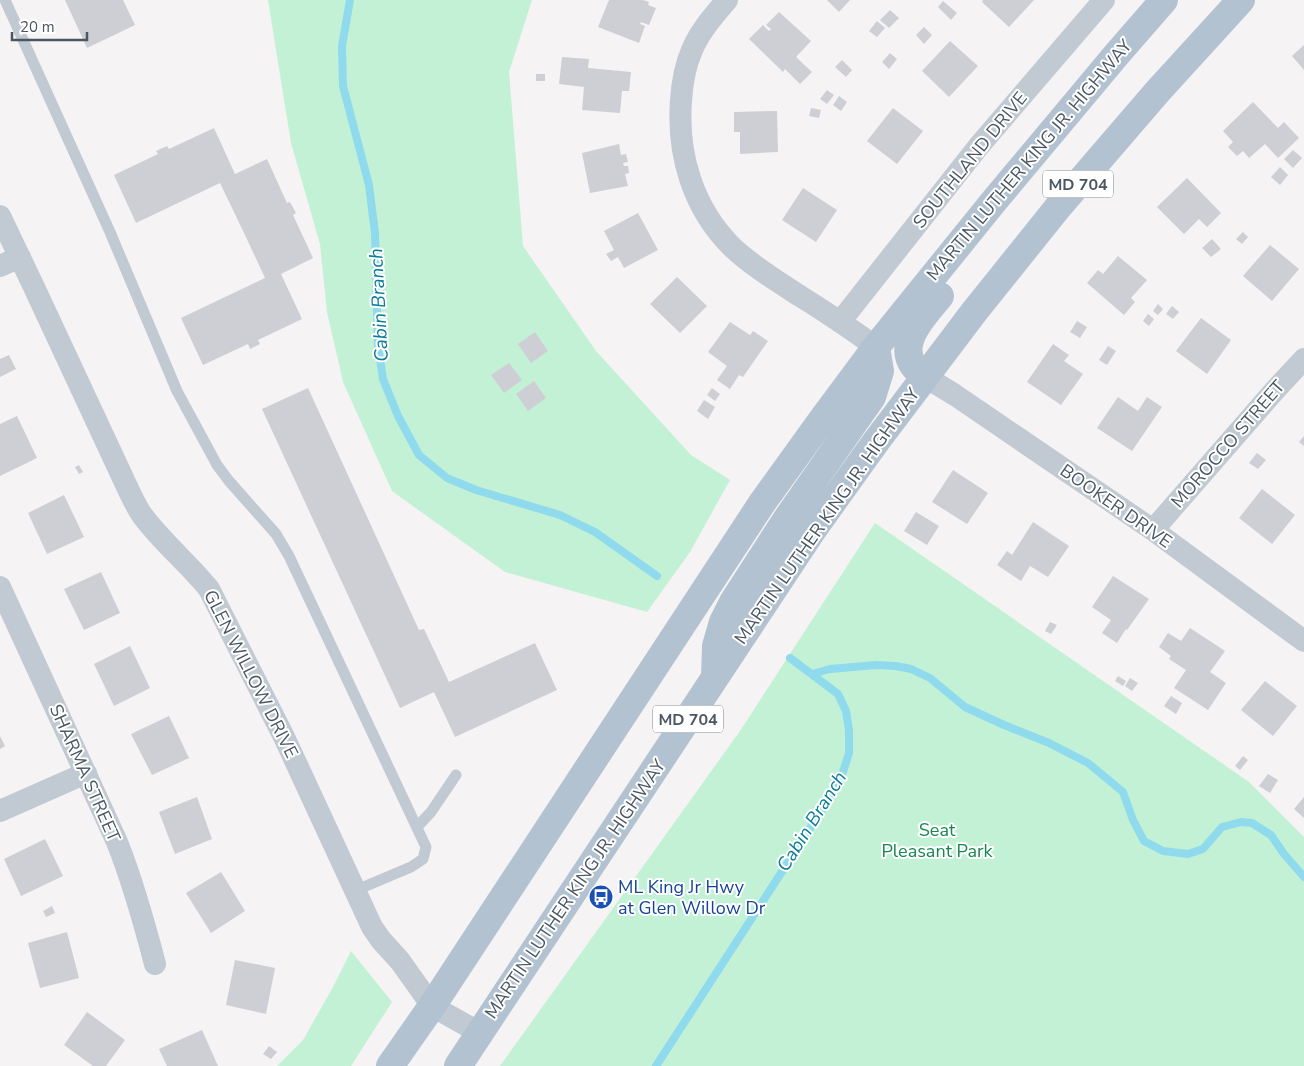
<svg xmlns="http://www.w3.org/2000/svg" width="1304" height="1066" viewBox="0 0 1304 1066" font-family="'Nunito Sans',sans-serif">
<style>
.green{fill:#c3f1d5}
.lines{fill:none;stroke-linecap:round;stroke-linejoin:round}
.stream{stroke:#90daee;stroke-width:8}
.building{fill:#cdcfd5}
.service{stroke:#c1cad2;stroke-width:11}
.minor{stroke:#c1cad2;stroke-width:22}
.primary{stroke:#b3c2d1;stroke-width:28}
.labels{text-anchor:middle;stroke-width:4;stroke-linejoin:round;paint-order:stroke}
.shield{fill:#fff;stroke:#808990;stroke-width:1}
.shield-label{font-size:16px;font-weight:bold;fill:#4a5661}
.street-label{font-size:18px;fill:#4a5661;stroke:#fff}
.park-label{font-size:18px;fill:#17864f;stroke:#fff}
.transit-label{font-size:18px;fill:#164399;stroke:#fff;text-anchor:start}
.water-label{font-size:19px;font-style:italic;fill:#0c7c9b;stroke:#fff}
</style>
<rect width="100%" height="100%" fill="#f5f3f3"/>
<path class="green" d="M268,0H532L509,72L523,246L596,351L691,455L730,480L690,552L647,612L505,572L392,491L343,382L327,312L320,244L291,143Z
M875,523L1249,782L1304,837V1066H500L740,731Z
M351,951L392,1002L351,1066H277L303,1040L333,987Z"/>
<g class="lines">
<path class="stream" d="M350,0L342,46L343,86L369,185L375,233L378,346L383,379L398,416L419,455L447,478L476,490L560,515L595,532L657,576
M812,674L830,669L876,665L896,666L911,669L930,678L965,707L1004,725L1049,743L1088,763L1123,792L1133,820L1144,841L1163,851L1188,854L1203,849L1222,827L1241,822L1252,823L1271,835L1284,854L1304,877
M656,1066L831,796L843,772L849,753V730L846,711L838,694L790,658"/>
</g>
<path class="building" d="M65,0H123L135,25L87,48Z
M609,0H643L649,2L648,5L656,8L649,25L641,22L640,24L645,26L639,43L598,27Z
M827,0H850L839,12Z
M983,0H1034L1009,27L982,2Z
M943,1L957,13L951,20L938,7Z
M890,10L899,18L889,28L880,20Z
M779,12L811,41L796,57L812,72L800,84L785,69L783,72L749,39L763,25L769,31L771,29L766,25Z
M877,21L885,28L877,37L869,31Z
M924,27L932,35L924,44L916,35Z
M950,41L978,66L949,97L922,71Z
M1304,45V70L1292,56Z
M890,53L897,59L889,69L882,62Z
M562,57L589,59L588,68L631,72L629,91H622L620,113L582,110L584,87L559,84Z
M842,60L852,70L846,77L835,67Z
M536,74H545V81H536Z
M827,90L834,95L827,104L820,99Z
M839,96L847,102L841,111L833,105Z
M1253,102L1278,128L1284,122L1299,138L1278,158L1265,144L1249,158L1243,151L1237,156L1228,147L1233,142L1223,131Z
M811,108L821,110L819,118L809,116Z
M893,108L923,131L897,164L867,141Z
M777,111L778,152L740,154V132H734V112Z
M214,128L235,174L267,159L287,203L290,202L296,213L293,215L313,258L281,274L302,319L258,340L260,344L250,349L248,344L203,365L181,318L265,278L245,235L220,183L136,223L114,175L158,154L156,151L167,146L169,149Z
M619,144L621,155L626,154L628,162L623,163L624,166H628L629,173L625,174L628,186L590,193L582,153Z
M1293,150L1302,158L1293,168L1284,159Z
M1280,167L1288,175L1280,185L1271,177Z
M1187,178L1221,213L1207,227L1199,219L1184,234L1157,207Z
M803,188L837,210L816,242L782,220Z
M638,213L658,250L624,268L618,257L611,261L606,254L614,250L604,231Z
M1243,232L1248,237L1242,244L1236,239Z
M1212,239L1221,249L1211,257L1202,248Z
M1270,245L1299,269L1272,301L1243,276Z
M1118,256L1147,280L1131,298L1135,302L1124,315L1087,283L1098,270L1103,274Z
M677,277L707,306L680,333L650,304Z
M1158,304L1163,309L1158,315L1153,311Z
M1172,306L1179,312L1173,319L1166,314Z
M1148,314L1154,319L1149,326L1143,321Z
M1201,318L1231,340L1207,374L1176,351Z
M1077,321L1087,327L1080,338L1070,332Z
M730,322L750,335L753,331L768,341L743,377L739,375L730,389L717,380L727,366L708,352Z
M535,332L548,351L531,363L518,344Z
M1053,344L1069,355L1064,361L1083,374L1061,405L1027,382Z
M1108,346L1116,351L1107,365L1099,360Z
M9,355L16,369L0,377V359Z
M509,363L522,380L504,393L491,375Z
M534,381L546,398L528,411L516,394Z
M308,388L419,630L424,629L449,682L535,643L557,690L455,737L434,692L400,708L262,409Z
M712,388L720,394L715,401L707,395Z
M1118,397L1138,411L1147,397L1162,407L1132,451L1097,428Z
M704,400L715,407L708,419L697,411Z
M17,416L37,458L0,476V424Z
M1304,436V446L1299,442Z
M1257,453L1266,460L1258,469L1249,463Z
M79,465L83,472L79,474L75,467Z
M953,470L988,493L967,524L932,502Z
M1262,489L1295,515L1272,544L1239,518Z
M64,495L84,537L47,554L28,513Z
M916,512L939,526L927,545L904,531Z
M1033,522L1069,546L1048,577L1030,566L1021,581L997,565L1007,551L1012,555Z
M101,572L120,613L84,630L64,589Z
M1113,576L1149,599L1127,630L1126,629L1117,643L1102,633L1111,620L1092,607Z
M1050,622L1057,625L1051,634L1045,631Z
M1190,628L1225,651L1210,672L1226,683L1208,710L1174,688L1186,670L1169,659L1171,656L1159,647L1168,633L1181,641Z
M130,646L150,688L114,706L94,664Z
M1118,676L1126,681L1123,686L1115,681Z
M1130,678L1138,683L1132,691L1125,686Z
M1265,681L1297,706L1273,736L1241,710Z
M1171,696L1182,703L1176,714L1164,706Z
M169,716L189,758L152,775L131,734Z
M0,736L5,746L0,749Z
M1243,756L1248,760L1240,770L1235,766Z
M1268,774L1278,780L1270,793L1259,786Z
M197,797L212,839L175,854L159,812Z
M1304,797V818L1294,809Z
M45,839L63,876L21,896L4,859Z
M221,872L245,911L211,933L186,893Z
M52,906L55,913L46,917L43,911Z
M67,932L79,978L40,988L28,943Z
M235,960L275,968L266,1014L226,1005Z
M87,1012L125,1040L106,1066H93L64,1045Z
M202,1030L218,1066H167L159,1049Z
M269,1046L277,1052L271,1059L263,1054Z"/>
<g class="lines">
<path class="service" d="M5,0L110,232L177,391L217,465L229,481L276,534L289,556L426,847L423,859L411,867L354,891
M417,827L431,812L456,775"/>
<path class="minor" d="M727,0C714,15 700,31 692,50C685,66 682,84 681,101C677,155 693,208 732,247C752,266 777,281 800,296C826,312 851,329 876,347
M0,216L33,285L129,491C133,499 137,508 142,515C162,542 188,563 209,589L285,739L372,927L381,940L400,961L432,1006L480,1033
M0,266L20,257
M840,322L978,147L1104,0
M924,376L955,395L1153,530L1304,641
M1153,530L1276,389L1304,359
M0,587L117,842C133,882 144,922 155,964
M0,811L86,773"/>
<path class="primary" d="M924,376C921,373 916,369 913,365C897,342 926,313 940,296
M715,677L716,646L723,622L733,602L786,520L872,397L880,371L876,347
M390,1066L432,1006L762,503L824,417L876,347L994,201L1117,54L1164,0
M458,1066L812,531L875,443L974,312L1059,206L1158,91L1241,0"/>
</g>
<defs>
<symbol id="bus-disc" viewBox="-11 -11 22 22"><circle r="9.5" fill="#1a4fb4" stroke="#fff"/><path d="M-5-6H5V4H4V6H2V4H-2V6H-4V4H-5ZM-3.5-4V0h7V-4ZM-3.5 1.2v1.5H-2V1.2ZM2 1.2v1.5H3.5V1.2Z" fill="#fff"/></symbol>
</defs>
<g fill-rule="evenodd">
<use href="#bus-disc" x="587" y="883" width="28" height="28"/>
</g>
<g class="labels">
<g class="shield">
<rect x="1043" y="170.5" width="70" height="27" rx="4"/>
<rect x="653" y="705.5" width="70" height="27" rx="4"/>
</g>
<g class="shield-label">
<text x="1078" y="190">MD 704</text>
<text x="688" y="725">MD 704</text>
</g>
<g class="street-label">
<text transform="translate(970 160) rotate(-51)" y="6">SOUTHLAND DRIVE</text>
<text transform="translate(1029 160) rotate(-50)" y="6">MARTIN LUTHER KING JR. HIGHWAY</text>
<text transform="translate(1228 444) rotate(-49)" y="6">MOROCCO STREET</text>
<text transform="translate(1116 506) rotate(35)" y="6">BOOKER DRIVE</text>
<text transform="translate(827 516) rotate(-55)" y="6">MARTIN LUTHER KING JR. HIGHWAY</text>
<text transform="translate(251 674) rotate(63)" y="6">GLEN WILLOW DRIVE</text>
<text transform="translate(85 773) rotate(66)" y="6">SHARMA STREET</text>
<text transform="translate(575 889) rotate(-56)" y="6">MARTIN LUTHER KING JR. HIGHWAY</text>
</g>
<g class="park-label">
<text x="937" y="836">Seat<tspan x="937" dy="21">Pleasant Park</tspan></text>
</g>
<g class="transit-label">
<text x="618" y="893">ML King Jr Hwy<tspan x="618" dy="21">at Glen Willow Dr</tspan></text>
</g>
<g class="water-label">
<text transform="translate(378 305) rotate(-93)" y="7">Cabin Branch</text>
<text transform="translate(811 821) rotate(-58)" y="7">Cabin Branch</text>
</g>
</g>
<path d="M12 32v8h75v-8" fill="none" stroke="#4a5661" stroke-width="2.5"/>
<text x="20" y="32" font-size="15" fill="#4a5661" stroke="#ffffff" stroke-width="4" paint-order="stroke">20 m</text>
</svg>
